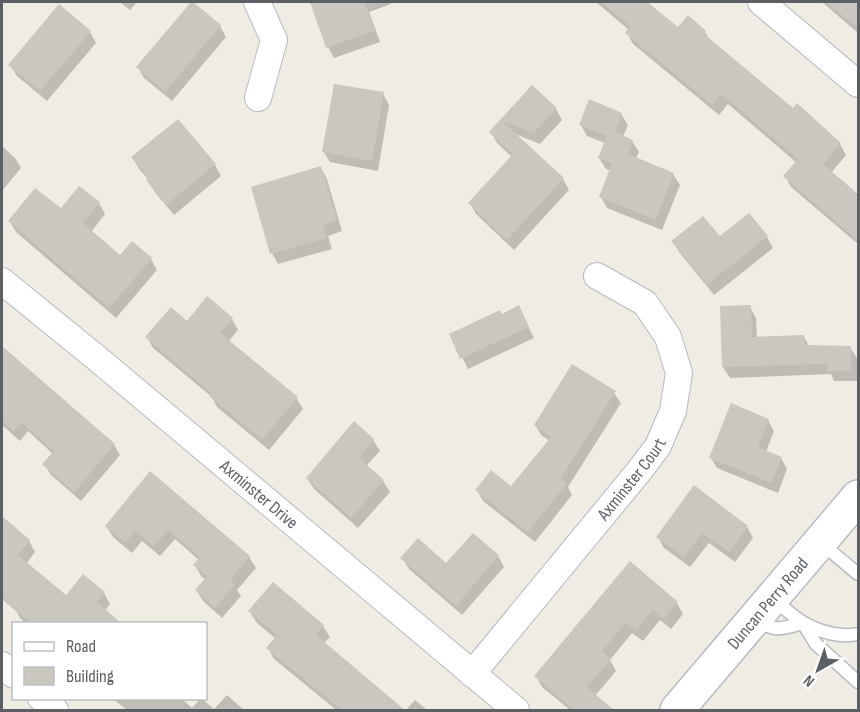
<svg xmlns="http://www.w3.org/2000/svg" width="860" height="712" viewBox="0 0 860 712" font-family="'Sofia Sans Condensed',sans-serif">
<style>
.shadow{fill:#0003}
.building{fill:#cac7c1}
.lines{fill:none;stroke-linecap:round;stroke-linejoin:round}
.lane-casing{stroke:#b7babe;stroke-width:15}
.street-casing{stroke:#b7babe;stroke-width:28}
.secondary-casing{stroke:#b8bbc0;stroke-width:36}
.lane{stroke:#fff;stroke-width:12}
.street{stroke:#fff;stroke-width:26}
.secondary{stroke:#fff;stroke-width:33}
.labels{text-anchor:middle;stroke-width:4.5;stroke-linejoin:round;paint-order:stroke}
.street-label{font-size:18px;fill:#5c6065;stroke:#fff}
</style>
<rect width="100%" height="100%" fill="#efece4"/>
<path class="shadow" d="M120,2H137L130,10Z
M311,2H390L391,4L369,12L380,42L334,58L328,47Z
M596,2H649V5L678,29L705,32L710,41L793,110L797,105L840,144L846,155L831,173L858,196V244L791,187L785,176L797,163L728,104L719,115L633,44L627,33L629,30Z
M822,2H858V33Z
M220,26L226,37L172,101L144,78L138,67Z
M90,32L96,43L47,101L17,76L10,65Z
M532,87L556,109L562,120L540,144L513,133L563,179L569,190L514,250L476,214L470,203L512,157L497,143L491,132Z
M383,94L389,105L378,171L330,162L324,152Z
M621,114L628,125L623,137L632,141L639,152L636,158L673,174L680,185L662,230L607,208L601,197L611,171L606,169L599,158L605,143L587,136L581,125Z
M2,146L15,158L21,168L2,191Z
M133,158L215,165L221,176L174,215L154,191L149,180L139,169Z
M321,168L327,179L342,231L328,236L332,249L278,264L272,253Z
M99,203L105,214L91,232L120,257L151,259L157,270L116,318L16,232L10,222Z
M749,215L767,237L773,248L714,295L679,252L673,241L719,238Z
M519,307L534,338L468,369L451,335L502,315Z
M721,307H750L756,318L757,338L804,337L809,346L850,347L857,358V381H834L831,374L730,378L723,367Z
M232,319L238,330L228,342L296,398L303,409L269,450L217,407L212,397L153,348L147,337L187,323Z
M2,348L114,445L120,455L81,501L51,475L44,464L53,454L28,431L20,441L2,425V400L3,398L2,396Z
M614,393L621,403L568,487L572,495L535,542L483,501L477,490L511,489L550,441L542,436L535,425Z
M768,420L774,431L766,452L781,458L787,469L778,493L717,468L711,458Z
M354,424L373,440L380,451L366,466L383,481L390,492L358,528L314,489L307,478Z
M151,473L249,557L256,568L237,590L241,596L222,618L203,601L197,591L206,580L201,576L195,565L199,560L175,539L160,556L142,541L132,553L113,537L106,526Z
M2,518L29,541L35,552L26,564L66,597L104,593L110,604L105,611L120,624H26L20,618L17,612L2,599Z
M747,527L753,538L735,562L709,543L690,567L664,548L658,537Z
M498,556L504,567L462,615L409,569L402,558L446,565Z
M630,563L677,603L683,614L671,629L660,620L643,641L632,633L610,660L616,671L595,696L612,710H570L542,687L536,676Z
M250,612L323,626L330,637L324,643L404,710H334L335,709L274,659L268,648L276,639L257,623Z
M227,695L244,710H127L112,698H181L192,708L201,698L214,709Z
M415,700L427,710H406Z"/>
<path class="building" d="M191,2H193L221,25L165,92L136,67Z
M310,2H364L375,31L326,48Z
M601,2H647L678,27L688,15L706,31L704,34L793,108L797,103L841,143L823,164L858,194V241L783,176L798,159L721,94L712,105L625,33L630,26Z
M826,2H858V28Z
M59,4L91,31L40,91L8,65Z
M334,84L384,92L372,161L322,152Z
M532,85L557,108L534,133L502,121L564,178L507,240L468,203L513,154L489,132Z
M589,99L622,113L615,132L633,140L628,154L674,173L656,220L599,197L612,163L598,158L607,136L579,125Z
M178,119L216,164L166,205L146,180L148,178L131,157Z
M321,166L337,220L323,225L327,238L270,254L251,187Z
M79,186L100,202L83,223L120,255L132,241L152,258L109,308L8,221L35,188L61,208Z
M749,213L768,236L707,285L671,241L703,216L720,236Z
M207,296L233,318L220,333L298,397L262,440L209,396L211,393L145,337L171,307L187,321Z
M519,305L529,327L460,359L449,334L500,310L502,314Z
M751,305L752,337L804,335L805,345L851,346V371H827V364L722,367L720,306Z
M2,346L115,444L74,492L42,464L54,451L21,422L13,431L2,421Z
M572,364L616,391L561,478L567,483L528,532L475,490L491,470L511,486L551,437L534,425Z
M731,403L769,419L758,447L782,457L772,483L709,458Z
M354,421L374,439L359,458L384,480L351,518L306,478Z
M150,471L250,556L230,580L235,584L215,608L195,590L207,576L193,565L200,557L168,530L154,546L135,531L125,543L105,526Z
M694,485L748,526L729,552L702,533L684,557L656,537Z
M2,516L30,540L18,555L66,595L83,574L105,592L97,602L122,624H32L2,598Z
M473,533L499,555L456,606L400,558L418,538L446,563Z
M630,561L678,602L664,619L653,610L636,631L626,623L602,651L611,659L587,687L615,711H575L534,676Z
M273,582L324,625L316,635L406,711H343L266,648L277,635L248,611Z"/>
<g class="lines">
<defs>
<path id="lane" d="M821,543L858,574
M774,599C783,607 793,617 804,623C820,632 841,638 858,634
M757,620C777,633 782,628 803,623L816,644L858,682"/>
<g id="street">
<path d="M257,2L274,40L258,98"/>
<path d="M761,2L858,84"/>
<path id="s1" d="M2,281L99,360L516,710"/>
<path d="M2,665L14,675"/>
<path id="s2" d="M472,674L640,470L658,446L673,411L679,373L668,337L645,303L597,276"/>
<path d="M41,698L55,710"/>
</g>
<g id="secondary">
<path id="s3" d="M677,710L858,497"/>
</g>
</defs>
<use href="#lane" class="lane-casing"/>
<use href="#street" class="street-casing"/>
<use href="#secondary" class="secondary-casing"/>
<use href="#lane" class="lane"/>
<use href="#street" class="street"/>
<use href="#secondary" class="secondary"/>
</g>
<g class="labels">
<g class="street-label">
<text dy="6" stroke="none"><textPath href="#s2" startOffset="252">Axminster Court</textPath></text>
<text dy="6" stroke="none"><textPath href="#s1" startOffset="334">Axminster Drive</textPath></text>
<text dy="6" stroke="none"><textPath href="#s3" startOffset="140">Duncan Perry Road</textPath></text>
</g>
</g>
<rect width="860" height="712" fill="none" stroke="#5c6065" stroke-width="6"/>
<rect x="12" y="622" width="195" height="78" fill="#ffffff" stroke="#bebfc1" stroke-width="1.5"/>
<rect x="24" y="642" width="30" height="9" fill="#ffffff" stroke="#bebfc1" stroke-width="1.5"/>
<text x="66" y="652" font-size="18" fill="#5c6065">Road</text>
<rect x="24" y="667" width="30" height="18" fill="#cac7c1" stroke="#bebfc1" stroke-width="1.5"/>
<text x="66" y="682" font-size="18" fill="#5c6065">Building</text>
<g transform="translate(818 670) rotate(220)" stroke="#ffffff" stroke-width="4.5" paint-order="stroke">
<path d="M0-4.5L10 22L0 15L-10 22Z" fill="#5c6065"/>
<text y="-9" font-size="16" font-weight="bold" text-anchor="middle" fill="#5c6065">N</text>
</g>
</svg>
